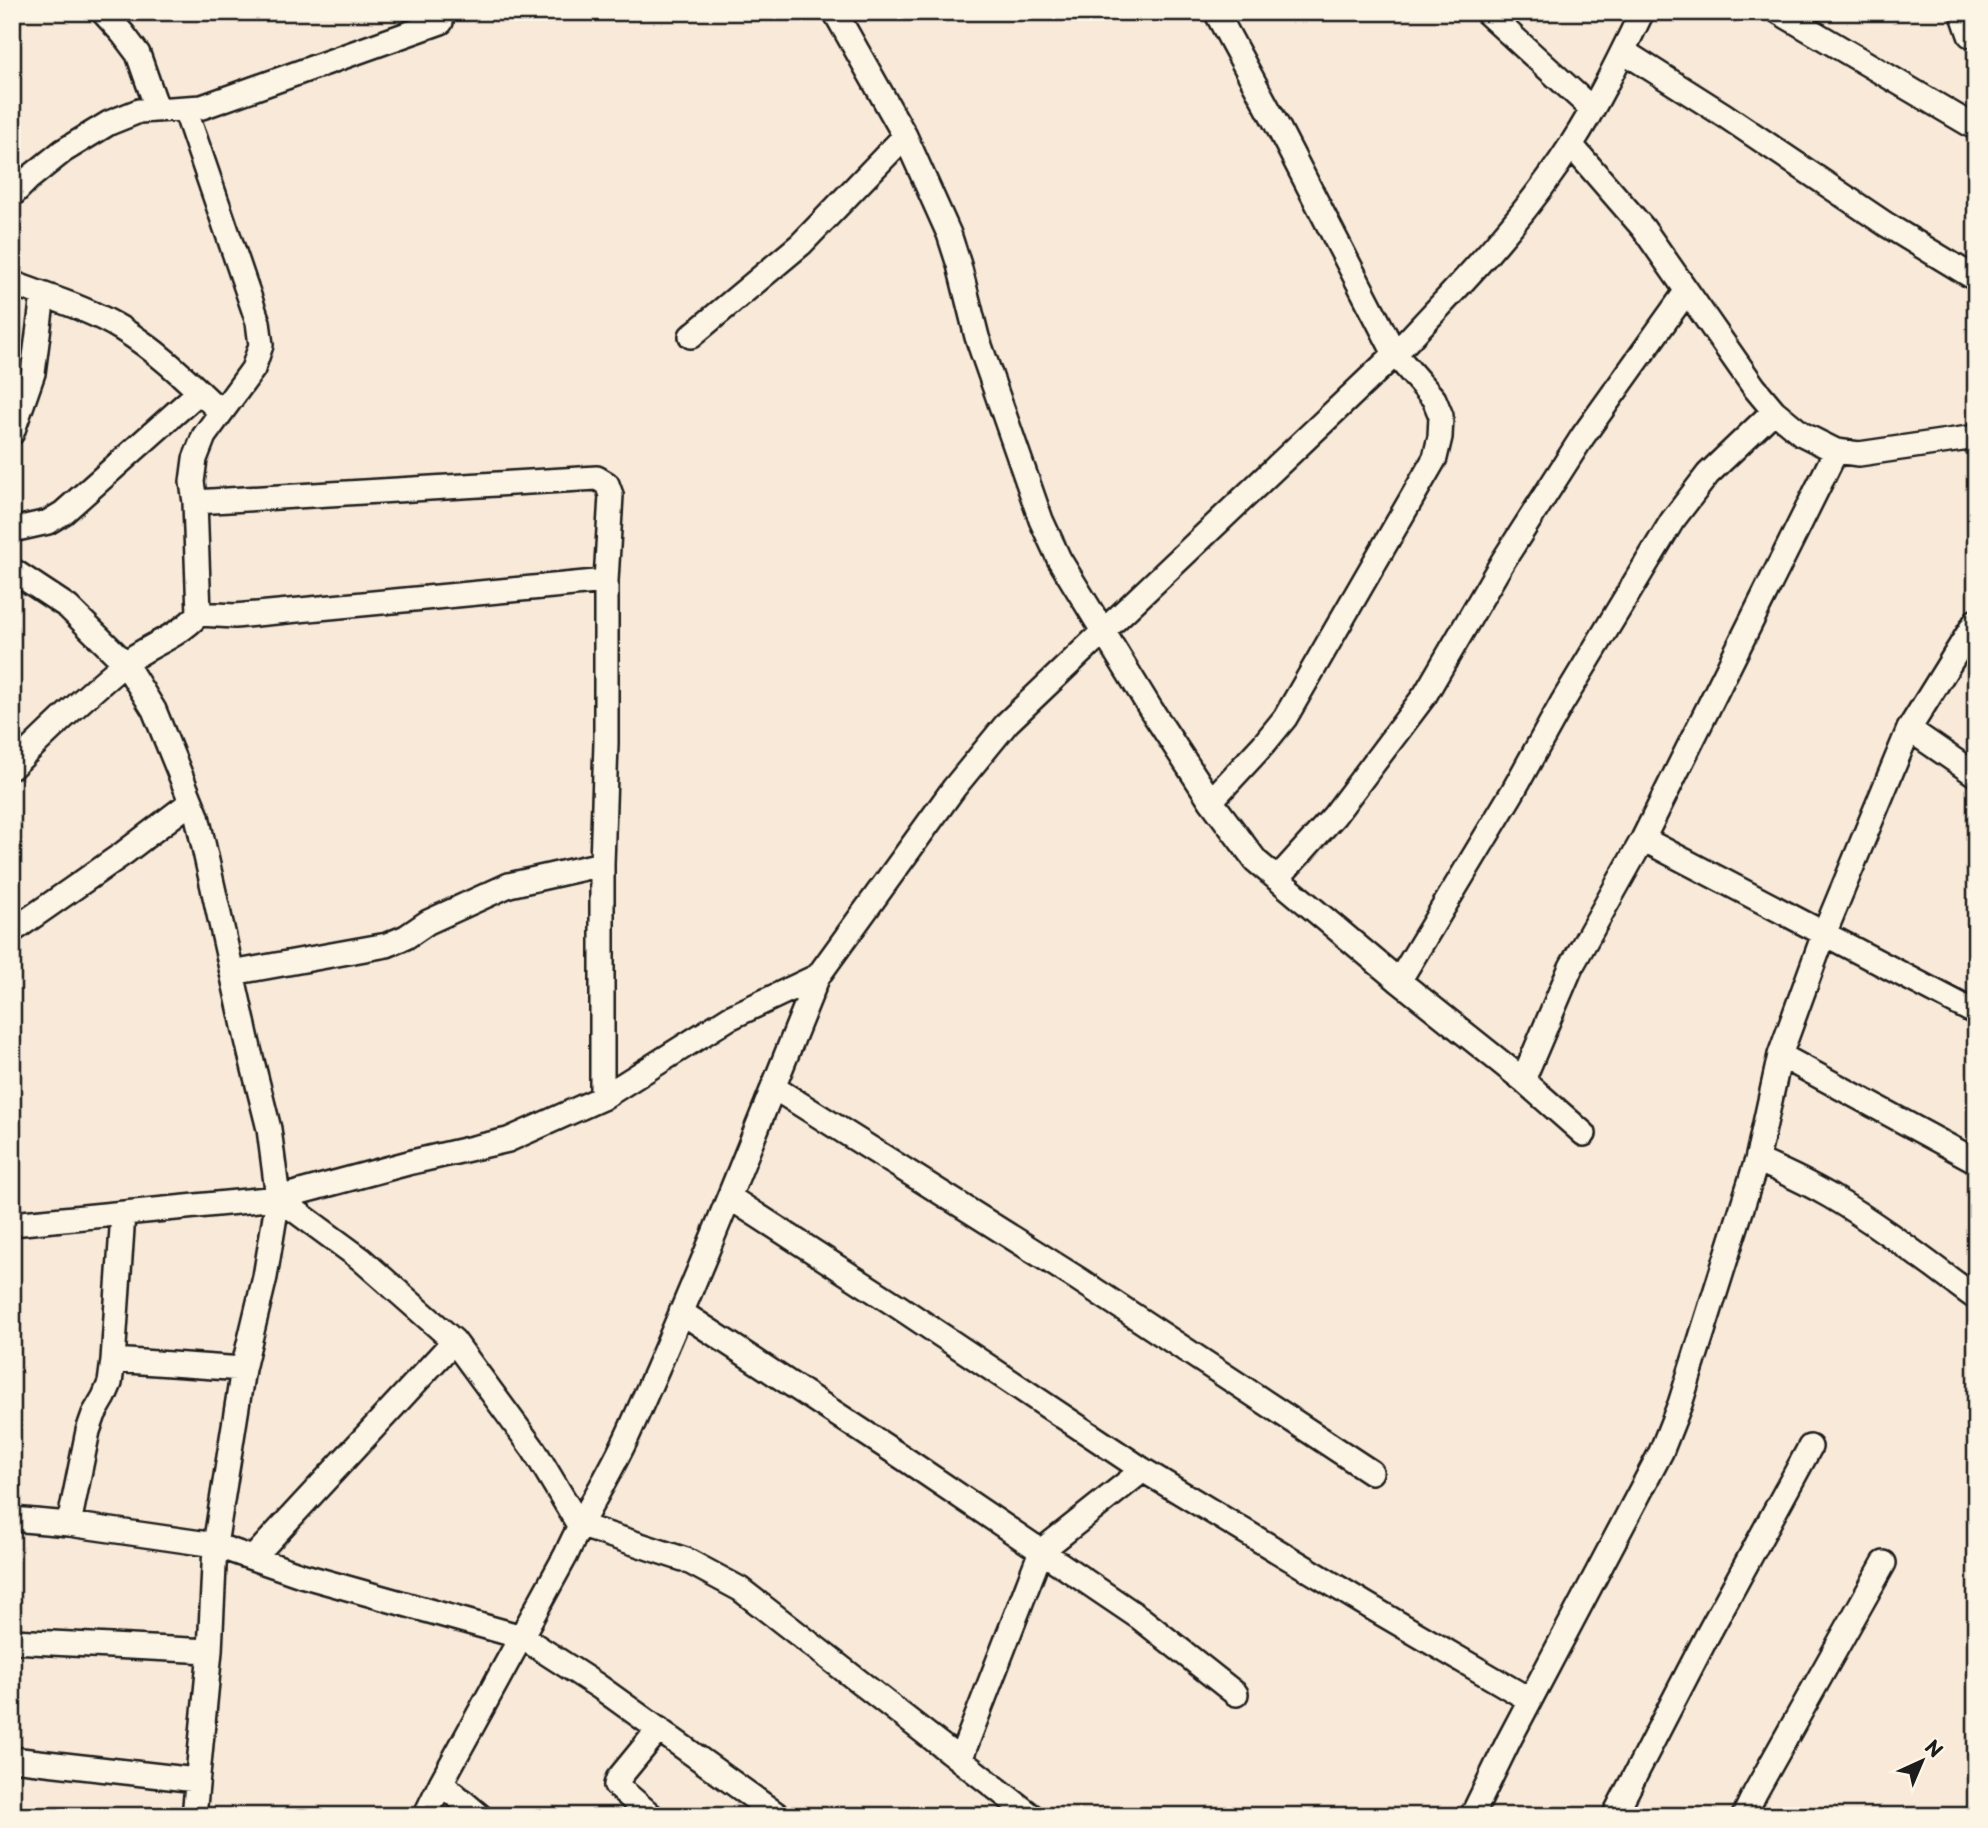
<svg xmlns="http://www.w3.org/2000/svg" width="1988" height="1828" viewBox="0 0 1988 1828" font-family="'Playpen Sans',sans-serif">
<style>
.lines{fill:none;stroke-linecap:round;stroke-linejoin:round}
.minor-casing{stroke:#1c1c1c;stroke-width:28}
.minor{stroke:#fcf5e5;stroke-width:23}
</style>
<rect width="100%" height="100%" fill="#f9e9d8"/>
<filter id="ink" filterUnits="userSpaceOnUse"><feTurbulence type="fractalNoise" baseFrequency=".0143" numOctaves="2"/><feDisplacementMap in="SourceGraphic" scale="14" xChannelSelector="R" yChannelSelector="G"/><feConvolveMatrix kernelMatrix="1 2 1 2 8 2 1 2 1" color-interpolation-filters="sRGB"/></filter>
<g filter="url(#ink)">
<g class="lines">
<defs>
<path id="minor" d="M103,12L123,34L138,54L157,108
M835,12L905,136L949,234L959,265L977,337L1041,520L1059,559L1150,708L1211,801L1256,861L1399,981L1523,1080L1584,1134
M1486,12L1592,109
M1779,12L1976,128
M1962,12L1970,35
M1623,51L1724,115L1887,225L1976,279
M185,109L258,322L261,345L253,369L204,436L195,459L192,482L195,502L199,614
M1571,145L1643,228L1754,387L1774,411L1802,434L1836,451L1859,454L1976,437
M12,195L28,179L63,151L109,123L139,111L202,107L441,22
M12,283C48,297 88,308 122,329C159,352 189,382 221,412
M691,336L801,244L905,136
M12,433L33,373L43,295
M195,502L597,478L607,484L611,495L606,581
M12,530L48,522L63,513L199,392
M12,570L68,607L125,663L154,710L197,816L250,1053L269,1129L278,1198L265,1277L243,1369L215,1545L210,1651L194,1816
M1909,729L1976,775
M12,767C48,732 84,697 123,665C147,645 176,639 199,614L235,616L606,581V743L602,864V1098
M1211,801L1263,745L1285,718L1435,458L1440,437L1441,416L1434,399L1395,354L1278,127L1216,12
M1643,839L1976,1013
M1277,879L1334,816L1425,695L1503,561L1583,436L1686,292
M12,931L124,853L191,802
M232,973L387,945L406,937L428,922L509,885L602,864
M1399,981L1512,793L1562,703L1672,521L1708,474L1774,411
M1780,1055L1976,1161
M1523,1080L1571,967L1643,839L1836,451
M773,1087L1078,1279L1371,1472
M1757,1160C1782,1171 1806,1182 1830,1196C1881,1226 1928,1263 1976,1298
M729,1197L896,1305L1143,1470L1367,1605L1530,1700
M278,1198L361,1259L454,1341L534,1450L579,1525L686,1560L740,1589L1032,1816
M12,1224L278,1198L412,1162L508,1140L602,1098L729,1018L818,976L954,788L1008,722L1395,354C1457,288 1522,222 1571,145C1598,103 1620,57 1642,12
M681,1312L908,1461L1140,1618L1236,1694
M113,1360L243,1369
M12,1519L69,1524L215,1545L301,1575L522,1637L598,1686L779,1816
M69,1524L88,1431L94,1414L104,1397L110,1383L113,1360L123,1214
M253,1558L454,1341
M12,1641L210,1651
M12,1759L196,1780
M960,1760L1041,1551L1143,1470
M441,1783L480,1816
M425,1816L441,1783L566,1555C585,1511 612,1472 631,1428C698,1279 757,1127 818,976
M652,1816L616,1785L618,1779L659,1729
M1472,1816L1509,1740L1661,1452L1680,1404L1757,1160L1780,1055L1824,934L1909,729L1976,621
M1614,1816L1707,1636L1810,1447
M1744,1816L1755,1793L1884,1563"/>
</defs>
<use href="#minor" class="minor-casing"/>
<use href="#minor" class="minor"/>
</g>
</g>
<rect width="1988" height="1828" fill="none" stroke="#fcf5e5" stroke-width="42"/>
<rect x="21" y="21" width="1946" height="1786" fill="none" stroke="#1c1c1c" stroke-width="2.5" filter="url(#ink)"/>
<g transform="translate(1922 1761) rotate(44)" stroke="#fcf5e5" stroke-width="5" paint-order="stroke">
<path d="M0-5L12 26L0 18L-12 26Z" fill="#1c1c1c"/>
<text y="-10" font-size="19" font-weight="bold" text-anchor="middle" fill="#1c1c1c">N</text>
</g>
</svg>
